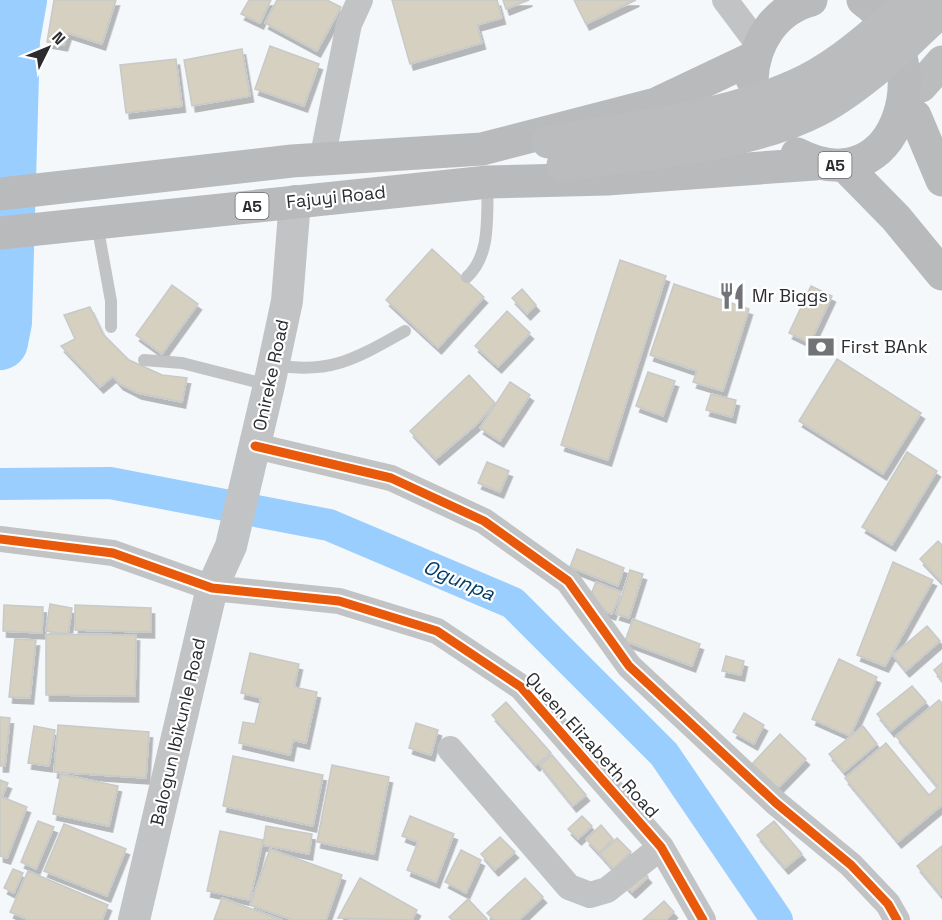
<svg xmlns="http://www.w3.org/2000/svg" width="942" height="920" viewBox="0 0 942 920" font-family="'Space Grotesk',sans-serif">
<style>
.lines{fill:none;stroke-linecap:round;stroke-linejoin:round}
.canal{stroke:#99cefe;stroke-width:32}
.river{stroke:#99cefe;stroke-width:56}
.building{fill:#d5d0bf;stroke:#c8c9c9;stroke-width:1.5;filter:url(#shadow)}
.service{stroke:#c2c3c5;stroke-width:12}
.minor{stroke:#c2c3c5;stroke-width:26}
.tertiary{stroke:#c2c3c5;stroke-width:32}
.primary{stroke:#babcbe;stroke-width:33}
.trunk{stroke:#b8babc;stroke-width:33}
.primary-bridge{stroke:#babcbe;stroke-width:33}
.cycleway-casing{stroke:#fff;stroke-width:13}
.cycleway{stroke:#e8590c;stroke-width:9}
.labels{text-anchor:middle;stroke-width:4.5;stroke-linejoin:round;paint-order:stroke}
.shield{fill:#fff;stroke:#6a6b6d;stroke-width:1.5}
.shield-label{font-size:16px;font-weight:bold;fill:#2a2c2f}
.street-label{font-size:18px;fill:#2a2c2f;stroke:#fff}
.poi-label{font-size:18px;fill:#2a2c2f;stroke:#fff;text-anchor:start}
.water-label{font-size:20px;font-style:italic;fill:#023c66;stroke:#fff}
</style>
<defs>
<filter id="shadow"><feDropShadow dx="3.5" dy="6" stdDeviation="0" flood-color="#0004"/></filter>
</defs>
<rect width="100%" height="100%" fill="#f5f8fb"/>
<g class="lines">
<path class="canal" d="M0,484L110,483L329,525L513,603L664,754L777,920"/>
<path class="river" d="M0,342L4,322L12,39L19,0"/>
</g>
<path class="building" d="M54,0H116L102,44L68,33L64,45L47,42Z
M249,0H271L260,23L241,14Z
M277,0H327L341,7L317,51L265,23Z
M392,0H497L502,18L477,25L482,43L410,64Z
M503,0H529L506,9Z
M574,0H636L586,24Z
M270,46L319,64L304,106L255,89Z
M242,49L250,96L192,106L184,60Z
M176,59L182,106L126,113L120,65Z
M432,249L484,297L438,348L386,300Z
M620,260L666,276L608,460L561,445Z
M674,284L749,309L723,391L693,382L697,371L650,355Z
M172,285L198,304L162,354L136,335Z
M811,286L832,296L810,343L789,333Z
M522,289L536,305L527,314L512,298Z
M90,307L103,334L129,360L162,375L187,378L182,402L138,393L120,384L113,376L100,387L61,346L75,339L64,315Z
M507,311L530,333L498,367L475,346Z
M837,359L921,413L883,474L799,421Z
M648,372L675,381L663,416L636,406Z
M469,375L495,403L477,424L436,459L410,431Z
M510,382L530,395L500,441L480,428Z
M711,394L736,400L732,417L706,410Z
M907,452L937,471L892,545L862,527Z
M487,462L509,471L500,492L478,483Z
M938,541L942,545V582L920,559Z
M577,549L624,568L618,586L570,567Z
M893,562L933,580L885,666L857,655Z
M630,570L643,574L629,618L616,614Z
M596,582L621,592L612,614L587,604Z
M50,604L72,608L68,634L46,631Z
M4,605L43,607L42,633L3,631Z
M75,605L151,608V632L75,630Z
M633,619L700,644L692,666L625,641Z
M927,626L940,641L906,671L893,655Z
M46,634L136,635L135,696L46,695Z
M15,639L36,640L30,698L9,697Z
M250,653L299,664L294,687L317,692L306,743L293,740L290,755L239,743L243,722L255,724L261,698L241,693Z
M726,656L744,661L741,675L722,671Z
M839,659L877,677L850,736L812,719Z
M942,663V680L934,670Z
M912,686L926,702L891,731L877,714Z
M939,700L942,703V805L898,842L845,778L886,743L929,795L938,787L896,736Z
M506,702L551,753L536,765L492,715Z
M744,713L764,725L754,744L733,732Z
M0,717L10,718L5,766H0Z
M416,723L438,730L431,755L409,748Z
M58,725L149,732L146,778L54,772Z
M34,726L55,730L49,766L28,763Z
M863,726L877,744L844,772L829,754Z
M780,734L806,759L778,788L752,764Z
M552,755L586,795L573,806L540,765Z
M233,756L323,775L313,826L223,806Z
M332,765L389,777L374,854L317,842Z
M61,774L118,786L109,826L53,814Z
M0,780L8,783L2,797L27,807L7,858L0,856Z
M410,816L454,834L436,882L407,870L418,842L402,836Z
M582,816L592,826L578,839L568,829Z
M38,821L54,827L36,869L21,862Z
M774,821L802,854L785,868L757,835Z
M64,824L126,849L107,896L44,871Z
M601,825L613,839L599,853L586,839Z
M266,826L312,834L309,854L263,845Z
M220,831L263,840L250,900L207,891Z
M500,837L515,852L495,870L481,854Z
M617,838L631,852L613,869L600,854Z
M942,846V895H941L917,866Z
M270,849L342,875L326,920H293L250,905Z
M461,850L481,860L466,893L445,882Z
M13,869L23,873L14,893L4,888Z
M642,870L648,877L632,892L625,885Z
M28,871L108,905L102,920H29L10,912Z
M360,878L417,910L412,920L338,918Z
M525,878L543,897L519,920H494L487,913Z
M222,898L282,920H214Z
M468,899L487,919V920H452L449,917Z
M664,901L674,912L666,920H643Z"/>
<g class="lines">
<path class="service" d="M97,224L111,301V327
M467,277C492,254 486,215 488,183
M144,360L182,363L268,385
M274,365C331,375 357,358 405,331"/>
<path class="minor" d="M725,0L758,44
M322,160L349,24L360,0
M255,446L391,478L484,521L568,581L629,666L776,803L851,865L888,904L897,920
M0,539L113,553L212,588L339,601L437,631L521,687L661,847L703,920
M450,749L569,887L590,895L607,890L661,847"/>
<path class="tertiary" d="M134,920L212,588L231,546L269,385L287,301L295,201"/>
<path class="primary" d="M921,86L942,62"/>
<path class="trunk" d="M752,79C754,43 774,10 811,0
M915,116L942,180
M797,154C900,207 942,56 863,0
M845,166L896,218L942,274
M0,194L292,161L482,149L656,104L753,58
M0,233L488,182L607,179L815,164"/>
<path class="primary-bridge" d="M548,142C628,128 720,119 794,86C839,67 876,30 913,0
M563,165C643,153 746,147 818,110C858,89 910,42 942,9"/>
<defs>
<path id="cycleway" d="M255,446L391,478L484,521L568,581L629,666L776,803L851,865L888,904L897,920
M0,539L113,553L212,588L339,601L437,631L521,687L661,847L703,920"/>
</defs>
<use href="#cycleway" class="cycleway-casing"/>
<use href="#cycleway" class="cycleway"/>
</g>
<defs>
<symbol id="restaurant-bare" viewBox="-9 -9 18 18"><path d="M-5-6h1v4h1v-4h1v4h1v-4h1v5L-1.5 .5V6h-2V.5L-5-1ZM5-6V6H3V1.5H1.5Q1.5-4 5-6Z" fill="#717376" stroke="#fff" stroke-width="2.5" paint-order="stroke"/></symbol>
<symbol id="bank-bare" viewBox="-9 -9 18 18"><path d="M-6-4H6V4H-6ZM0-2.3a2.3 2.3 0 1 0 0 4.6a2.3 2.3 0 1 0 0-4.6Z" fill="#717376" stroke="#fff" stroke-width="2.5" paint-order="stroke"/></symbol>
</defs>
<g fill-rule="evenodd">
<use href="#restaurant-bare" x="713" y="277" width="38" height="38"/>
<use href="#bank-bare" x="802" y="328" width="38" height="38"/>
</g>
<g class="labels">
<g class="shield">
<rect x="818.5" y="152" width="33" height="26" rx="4.5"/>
<rect x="235.5" y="193" width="33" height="26" rx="4.5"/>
</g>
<g class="shield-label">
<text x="835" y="171">A5</text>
<text x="252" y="212">A5</text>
</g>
<g class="street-label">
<text transform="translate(336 197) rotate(-6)" y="6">Fajuyi Road</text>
<text transform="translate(271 375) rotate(-78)" y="6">Onireke Road</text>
<text transform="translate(178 732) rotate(-77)" y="6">Balogun Ibikunle Road</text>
<text transform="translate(592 745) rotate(48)" y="6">Queen Elizabeth Road</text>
</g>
<g class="poi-label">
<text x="752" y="302">Mr Biggs</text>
<text x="841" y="353">First BAnk</text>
</g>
<g class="water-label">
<text transform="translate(459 580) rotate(23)" y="7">Ogunpa</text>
</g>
</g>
<g transform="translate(48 48) rotate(47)" stroke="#ffffff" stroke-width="4.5" paint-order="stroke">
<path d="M0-4.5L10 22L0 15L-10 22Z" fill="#2a2c2f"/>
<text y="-9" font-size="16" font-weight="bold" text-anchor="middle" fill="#2a2c2f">N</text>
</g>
</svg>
